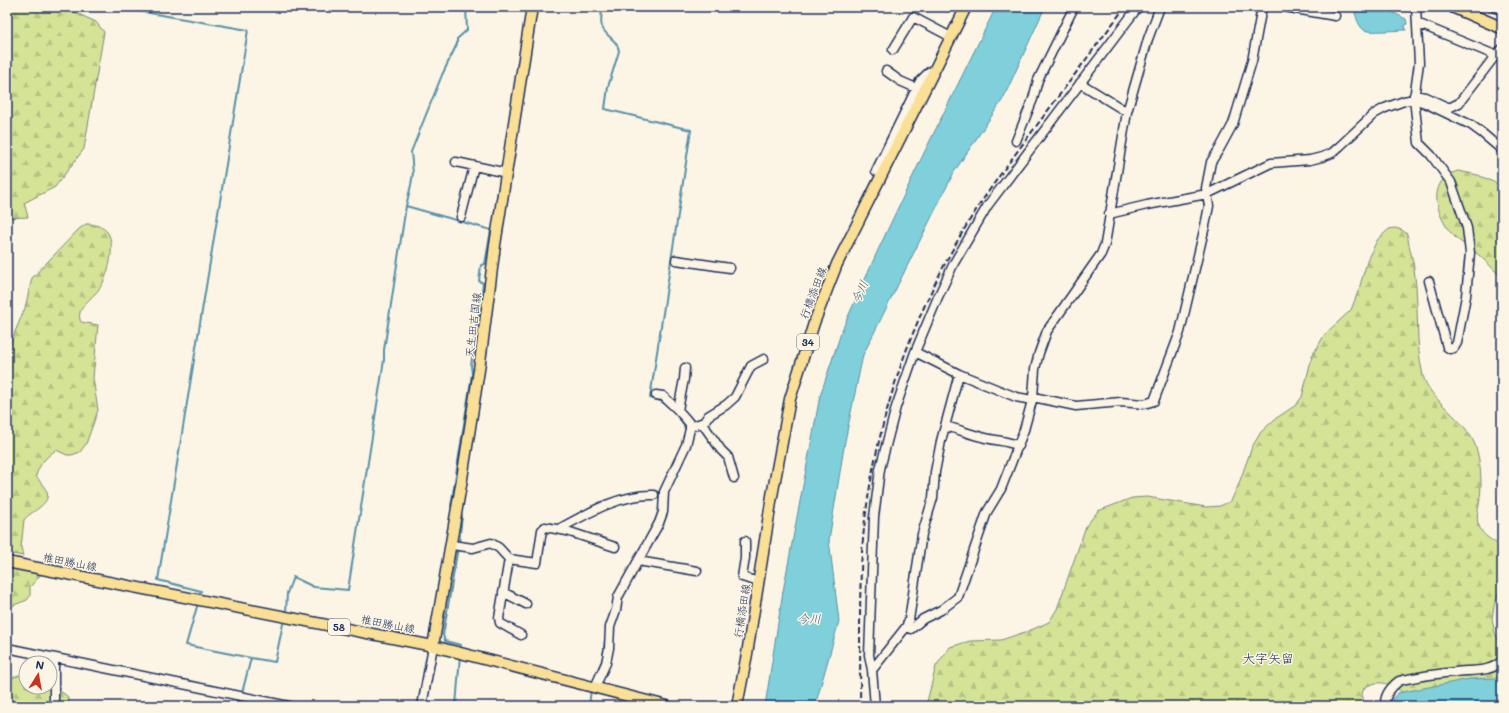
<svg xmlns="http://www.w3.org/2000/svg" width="1509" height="713" viewBox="0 0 1509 713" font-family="Mali,'Klee One',sans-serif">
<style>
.forest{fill:url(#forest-firs);stroke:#78897a}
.water{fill:#7fd0da;stroke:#5790a8}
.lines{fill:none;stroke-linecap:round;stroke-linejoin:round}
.stream{stroke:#5790a8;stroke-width:2}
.minor-casing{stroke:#1b2f5e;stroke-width:11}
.major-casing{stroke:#1b2f5e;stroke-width:13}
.highway-casing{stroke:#1b2f5e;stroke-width:14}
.minor{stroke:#fcf5e5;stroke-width:8}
.major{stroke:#fadf96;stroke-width:10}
.highway{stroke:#fadf96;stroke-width:11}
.rail{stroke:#1b2f5e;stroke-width:2;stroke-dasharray:6 3;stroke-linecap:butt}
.labels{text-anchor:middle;stroke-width:3;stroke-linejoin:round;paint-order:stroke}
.shield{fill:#fcf5e5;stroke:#5e6a86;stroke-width:1}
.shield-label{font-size:10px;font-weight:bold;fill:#1b2f5e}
.street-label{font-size:11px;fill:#1b2f5e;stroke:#fcf5e5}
.water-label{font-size:12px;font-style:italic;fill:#34577d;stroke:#fcf5e5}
.quarter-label{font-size:13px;fill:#1b2f5e;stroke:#fcf5e5}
</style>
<defs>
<pattern id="forest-firs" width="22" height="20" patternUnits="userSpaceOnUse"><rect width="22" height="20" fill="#d5e396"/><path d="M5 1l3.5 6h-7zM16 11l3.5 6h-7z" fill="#b6c384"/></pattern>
</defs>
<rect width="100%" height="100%" fill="#fcf5e5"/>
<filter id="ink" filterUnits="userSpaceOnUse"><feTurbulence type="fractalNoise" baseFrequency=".025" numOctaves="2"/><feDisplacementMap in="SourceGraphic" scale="8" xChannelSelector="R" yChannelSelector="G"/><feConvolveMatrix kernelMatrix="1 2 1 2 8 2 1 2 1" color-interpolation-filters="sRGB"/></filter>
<g filter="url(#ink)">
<path class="forest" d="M7,7H63L96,22L104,32L84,149L55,187L24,203L28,217L7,218Z
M1458,171L1478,175L1502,186V278C1495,271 1488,263 1480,256C1470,247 1456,241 1448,229C1437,213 1430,189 1447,176C1450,173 1455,172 1458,171Z
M86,224C94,224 103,226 108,233C116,246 108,278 99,289C94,296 85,302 81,310C79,314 79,318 81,322L98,325L93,378L98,410L86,444L80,452L72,455H67L56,450C46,457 39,464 36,476C39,480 46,489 47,492C51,505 29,512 24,520L21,547L23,556L7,553V357L12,339L25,308L32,278L79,229Z
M1395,228L1402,230L1407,234C1409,248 1414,262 1415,276C1419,309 1415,343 1423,375C1429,401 1466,419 1475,445C1481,461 1482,482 1480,499C1479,508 1475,517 1479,526C1482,534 1488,538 1496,543L1502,541V584L1494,606L1492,619L1495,633L1502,646V696L1411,699C1396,687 1382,676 1364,688L1362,694L1365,706H926L936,666L950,647L970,641L1001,640L1031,630L1049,622L1057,609L1086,526L1098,511L1132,498L1147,497L1206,507L1220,506L1231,501L1238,486L1252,447L1261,432L1275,419L1296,405L1302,397L1312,356L1325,334L1351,310L1359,289L1368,258L1378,239L1389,229Z
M7,567L42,573L30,587V596L27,600L9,607L7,605Z
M26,672V687H50L51,691H60L67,696L70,706H7V680Z"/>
<path class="water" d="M996,7H1045L1003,99L954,172L863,355L845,441L829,540L839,621L815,706H765L783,591L820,396L842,330L878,250L922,157Z
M1354,7H1382L1406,19L1407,24L1405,25L1406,30C1398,30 1369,33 1364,30C1358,26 1355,14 1354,7Z
M1502,674V706H1395L1392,699L1398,693L1470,679L1496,678Z"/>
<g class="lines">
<path class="stream" d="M115,7L248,30L158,580L201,591L199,597
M602,7C602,13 600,22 602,27C606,37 618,40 619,51L608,87L605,109L691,130L650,398C654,399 659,400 662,402C672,408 684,420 686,432
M406,206L491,230L485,264L481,265L479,281L483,283L478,323L476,326L471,366L472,374L451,506L454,509
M459,513L462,516L459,543
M649,534L658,515L660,499
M458,547L443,635L445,641L461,645L460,649
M614,597L623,580
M198,603L186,645L251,658L242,693
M286,613L287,593L293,577L314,587L348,590L384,360V350L406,206L411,185L413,173L411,152L442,75L457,44V39L467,30L466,7
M251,658L275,662L284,619
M597,672L603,658L605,640
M234,706L239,699
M456,706L460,655
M589,706L591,689"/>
<defs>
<path id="minor" d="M1284,7L1335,16
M1416,7L1419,63L1414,99L1419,143L1431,155L1451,182L1467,228L1470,253L1466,296L1457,343L1454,348L1450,349L1447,347L1429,281
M1492,7L1502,10
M1417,23L1502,58
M893,50L913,17L951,37
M886,71L900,81L916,88
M1080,83L1127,112
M1414,95L1425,97L1447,107H1451L1459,103L1495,56L1502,49
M1016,141L1033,99L1038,80L1074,7
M456,162L507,173
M882,174L876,171L917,87L920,81L929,72L932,74
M1109,214L1147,205L1207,194L1271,163L1310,160L1322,157L1332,153L1340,146L1374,114L1385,108L1404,101L1414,99L1425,103L1471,125L1482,133L1502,150
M461,217L474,166
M676,260L730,268
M915,352L959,374L1016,397L1032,400
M1033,397L1076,406L1121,402L1144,404L1154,401L1180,332L1205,226L1209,206L1206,188L1211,162L1220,148L1233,124L1252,61L1262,7
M678,410L684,379L685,368
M702,423L721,450L728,457L734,478
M945,426C958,429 969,434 982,437C994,441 1006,440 1019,446
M690,427L704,422L708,416L726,405L735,397L751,366L764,359
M559,529C588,513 620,494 654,495
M745,541V558L742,577L759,582
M452,545L473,548L491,543L499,548L509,559L537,563L542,530L545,527L567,531L615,547
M509,559L499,618L500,623L521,635
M638,561L697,571
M503,592L526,604
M906,627L911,629L923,619L941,610L958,597L987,512L1001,489L1024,430L1033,397L1035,369L1039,353L1047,331L1101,254L1105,244L1127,112L1148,39L1160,7
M7,648L289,706
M872,670L906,627L909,620L922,534L933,498L935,472L941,441L959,374
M595,687L606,663L609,648L610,627L616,610L618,597L659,523L663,512L664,492L686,445L690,429V424L686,419L677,409L663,396L656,395
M52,706L54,700V658
M422,706L433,646
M875,706L872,670L869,655L874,517L880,469L896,407L915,352L938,297L954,263L988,205L1138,7
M1385,706C1384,695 1391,687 1399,681C1417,676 1437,674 1455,672C1469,670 1493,673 1502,660"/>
<path id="major" d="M7,562L433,646L667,706
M433,646L461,485L479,370L495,245L532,7
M737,706L747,654L772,496L790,399L814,323L837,264L966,7"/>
<path id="highway" d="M1453,7L1502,28"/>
</defs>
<use href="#minor" class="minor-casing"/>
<use href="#major" class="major-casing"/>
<use href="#highway" class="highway-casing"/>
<use href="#minor" class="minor"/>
<use href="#major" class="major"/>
<use href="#highway" class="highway"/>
<path class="rail" d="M860,706C861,639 857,571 867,505C881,408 913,317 962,233C984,195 1011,160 1037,125C1067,85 1096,46 1125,7"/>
</g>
</g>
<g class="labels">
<g class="shield">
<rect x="797" y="334" width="22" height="16" rx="3"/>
<rect x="328" y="619" width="22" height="16" rx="3"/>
</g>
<g class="shield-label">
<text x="808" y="346">34</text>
<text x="339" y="631">58</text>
</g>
<g class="street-label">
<text transform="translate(813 293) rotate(-69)" y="4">行橋添田線</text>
<text transform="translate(473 325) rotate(-83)" y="4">天生田吉国線</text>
<text transform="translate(70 562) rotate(11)" y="4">椎田勝山線</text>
<text transform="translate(742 611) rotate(-81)" y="4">行橋添田線</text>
<text transform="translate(388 624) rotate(11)" y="4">椎田勝山線</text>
</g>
<g class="water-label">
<text transform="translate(860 292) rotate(-66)" y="4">今川</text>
<text x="809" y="623">今川</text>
</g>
<g class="quarter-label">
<text x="1268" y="663">大字矢留</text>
</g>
</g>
<rect width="1509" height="713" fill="none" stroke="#fcf5e5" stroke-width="24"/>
<rect x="12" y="12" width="1485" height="689" fill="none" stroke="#1b2f5e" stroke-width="1.5" filter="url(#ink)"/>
<g transform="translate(38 675) rotate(11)"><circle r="19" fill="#fcf5e5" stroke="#a2a6af"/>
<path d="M0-3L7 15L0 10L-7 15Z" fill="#c8321e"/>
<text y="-6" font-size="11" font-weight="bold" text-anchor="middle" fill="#1b2f5e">N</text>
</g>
</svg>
